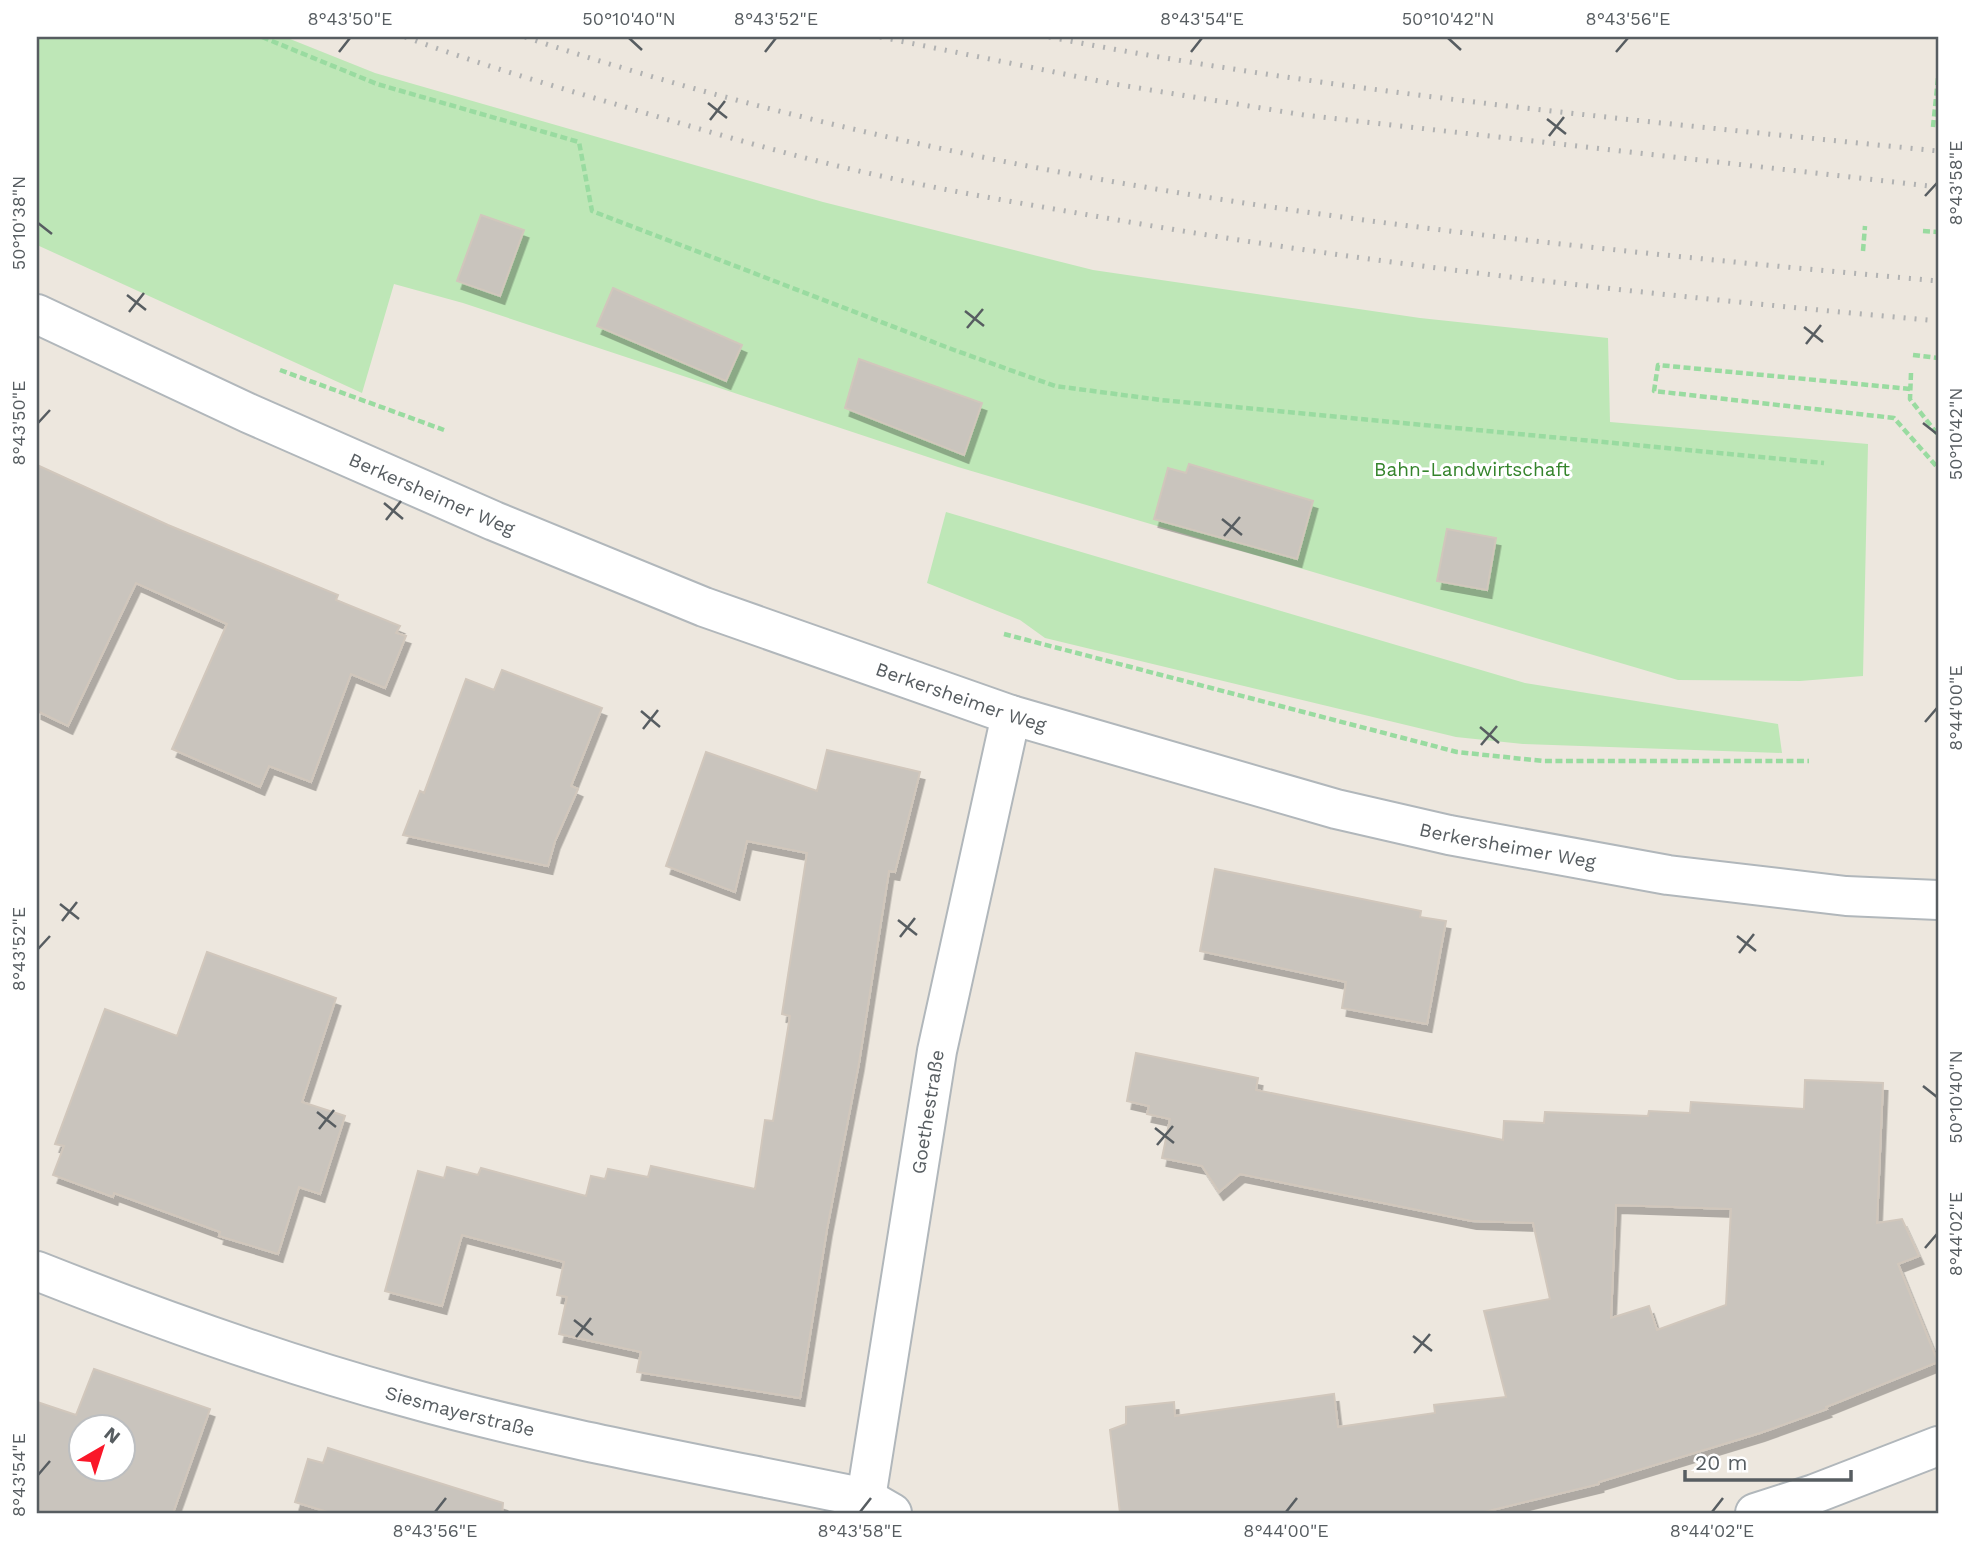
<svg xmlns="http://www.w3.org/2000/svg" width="1975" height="1550" viewBox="0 0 1975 1550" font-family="'Work Sans',sans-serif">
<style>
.green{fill:#bee7b7}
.building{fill:#c9c4bd;stroke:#d1c7bc;stroke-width:2;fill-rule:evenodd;filter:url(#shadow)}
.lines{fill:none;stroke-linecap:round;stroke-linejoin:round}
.street-casing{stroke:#b1b7bb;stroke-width:42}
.path{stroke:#99dba0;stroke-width:4.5;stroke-dasharray:7 3.5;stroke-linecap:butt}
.street{stroke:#fff;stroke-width:38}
.rail{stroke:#b1b2b2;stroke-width:5;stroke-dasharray:2 9;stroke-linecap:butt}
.ticks{fill:none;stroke:#575d61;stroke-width:2.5}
.labels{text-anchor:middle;stroke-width:6;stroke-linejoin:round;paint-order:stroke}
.park-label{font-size:19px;fill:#35842c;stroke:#fff}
.street-label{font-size:19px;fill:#575d61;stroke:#fff}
.neatline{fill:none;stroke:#575d61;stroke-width:2.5}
.ticks-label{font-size:18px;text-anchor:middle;fill:#575d61}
</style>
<defs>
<filter id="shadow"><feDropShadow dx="4.5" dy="8" stdDeviation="0" flood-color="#0004"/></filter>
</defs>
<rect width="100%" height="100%" fill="#ede7de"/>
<path class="green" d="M37,37H285L375,73L823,202L1093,270L1420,318L1608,338L1610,422L1868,444L1863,676L1800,681L1678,680L958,467L463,303L394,284L362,393L37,245Z
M946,512L1525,683L1778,724L1782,753L1523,744L1456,737L1045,638L1020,620L927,583Z"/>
<path class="building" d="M481,215L524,230L500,296L457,281Z
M613,288L742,345L726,381L597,326Z
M859,359L982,403L964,455L845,408Z
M1189,464L1313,501L1297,559L1154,519L1168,468L1186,473Z
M37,465L168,525L338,595L336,600L400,626L396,633L406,636L385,688L351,674L311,782L269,766L260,787L172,749L227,624L136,583L68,726L37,711Z
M1447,529L1496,538L1487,590L1437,581Z
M502,670L602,708L571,786L578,789L555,841L548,866L403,835L420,791L424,793L466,679L494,690Z
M827,750L920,772L895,872L889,871L859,1063L827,1229L800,1398L637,1372L641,1352L559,1334L567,1297L557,1295L564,1262L462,1235L442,1306L385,1291L418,1171L444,1178L447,1167L478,1175L481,1168L586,1196L591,1176L605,1179L608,1169L648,1177L651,1166L755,1189L765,1120L773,1121L790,1016L782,1014L807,853L747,841L735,892L666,866L706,752L817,791Z
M1215,869L1421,911L1420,917L1446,921L1427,1024L1342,1008L1346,982L1200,951Z
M207,952L336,998L302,1102L345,1116L320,1194L299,1187L278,1254L219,1236L220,1232L114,1193L113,1197L53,1175L64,1146L55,1144L105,1009L177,1036Z
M1136,1053L1258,1078L1256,1090L1503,1140L1504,1121L1544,1123L1545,1112L1648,1116L1649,1111L1690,1113L1691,1102L1804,1109L1805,1080L1883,1083L1877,1223L1902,1219L1919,1256L1898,1264L1938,1362L1826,1407L1827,1409L1760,1433L1599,1482V1484L1480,1513H1120L1110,1430L1126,1424V1407L1174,1402L1175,1416L1334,1394L1338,1427L1435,1413L1434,1405L1506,1397L1484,1311L1550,1299L1533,1223L1472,1221L1240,1174L1219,1192L1202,1166L1162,1158L1170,1119L1147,1114L1149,1106L1127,1101ZM1616,1205L1731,1209L1726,1305L1657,1330L1649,1306L1611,1318Z
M94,1369L210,1409L173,1513H37V1402L76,1415ZM80,1427H122V1469H80Z
M328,1448L503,1503L502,1513H331L295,1502L308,1459L323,1463Z"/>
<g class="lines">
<defs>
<g id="street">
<path id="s1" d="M37,314L248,413L494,521L704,607L1011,715L1336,809L1449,835L1668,875L1846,896L1938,900"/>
<path id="s2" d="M37,1271C156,1318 278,1362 402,1396C554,1439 711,1466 866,1498L892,1513"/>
<path id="s3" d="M866,1513V1498L937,1051L1011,715"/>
<path d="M1755,1513L1814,1494L1938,1446"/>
</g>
</defs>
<use href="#street" class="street-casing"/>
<path class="path" d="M262,37L377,84L579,142L592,211L954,350L1055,386L1161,400L1824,463
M1933,127L1938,78
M1923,231L1938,232
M1863,251L1865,226
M1913,355L1938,358
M280,370L444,430
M1911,373L1910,399L1938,435
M1910,389L1658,365L1654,391L1894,418L1938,468
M1004,634L1457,752L1543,761H1809"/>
<use href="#street" class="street"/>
<path class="rail" d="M405,37C476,63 549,85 622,106C705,131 788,155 872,174C951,192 1032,205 1112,219C1385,267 1662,296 1938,321
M525,37C981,189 1462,238 1938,281
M880,37L1114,84L1304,115L1938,187
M1049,37C1343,94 1641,121 1938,151"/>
</g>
<path class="ticks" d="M629,38L642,50M1448,38L1461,50M339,52L350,38M765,52L776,38M1191,52L1202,38M1616,52L1628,38M708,103L727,118M1547,119L1566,134M710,120L725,101M1549,136L1564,117M1925,196L1937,183M38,223L52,234M127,295L146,310M965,311L984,326M129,312L144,293M1804,327L1823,342M967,328L983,309M1806,344L1821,325M38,423L50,410M1923,423L1937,434M384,503L403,519M1222,519L1242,535M386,520L401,501M1224,536L1240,517M641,711L660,727M1925,722L1937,708M1480,727L1499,743M643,729L658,710M1481,745L1497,726M60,904L79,919M898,920L917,935M62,921L77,902M1737,936L1756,951M900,937L915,918M38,949L50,936M1739,953L1754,934M1923,1086L1937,1097M317,1112L336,1127M1155,1128L1174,1143M319,1129L334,1110M1157,1145L1173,1126M1925,1248L1937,1234M574,1320L593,1335M1413,1336L1432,1351M576,1337L591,1318M1414,1353L1430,1334M38,1475L50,1461M435,1512L446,1498M860,1512L871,1498M1286,1512L1297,1498M1712,1512L1723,1498"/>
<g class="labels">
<g class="park-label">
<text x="1472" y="476">Bahn-Landwirtschaft</text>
</g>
<g class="street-label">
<text dy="7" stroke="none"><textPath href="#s1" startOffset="434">Berkersheimer Weg</textPath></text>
<text dy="7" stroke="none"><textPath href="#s1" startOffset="1001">Berkersheimer Weg</textPath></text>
<text dy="7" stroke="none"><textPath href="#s1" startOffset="1568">Berkersheimer Weg</textPath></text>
<text dy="7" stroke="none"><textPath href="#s3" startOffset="406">Goethestraße</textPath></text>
<text dy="7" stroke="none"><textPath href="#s2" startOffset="446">Siesmayerstraße</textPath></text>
</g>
</g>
<rect width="1975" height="1550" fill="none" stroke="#ffffff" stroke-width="77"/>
<g transform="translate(102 1448) rotate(39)"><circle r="33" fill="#ffffff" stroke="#bcbec0" stroke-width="2"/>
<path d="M0-5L12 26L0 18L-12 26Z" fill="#fa1729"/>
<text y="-10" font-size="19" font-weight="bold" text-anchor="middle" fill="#575d61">N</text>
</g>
<path d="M1685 1470v10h166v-10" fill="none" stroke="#575d61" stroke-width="3.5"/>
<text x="1695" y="1470" font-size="21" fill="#575d61" stroke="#ffffff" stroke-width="5" paint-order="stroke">20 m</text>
<rect x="38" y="38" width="1899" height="1474" class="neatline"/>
<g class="ticks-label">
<text x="350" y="25">8°43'50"E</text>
<text x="629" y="25">50°10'40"N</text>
<text x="776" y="25">8°43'52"E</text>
<text x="1202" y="25">8°43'54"E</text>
<text x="1448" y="25">50°10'42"N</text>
<text x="1628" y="25">8°43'56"E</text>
<text transform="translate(1956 183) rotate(-90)" y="6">8°43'58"E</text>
<text transform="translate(19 223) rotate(-90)" y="6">50°10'38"N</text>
<text transform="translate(19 423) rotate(-90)" y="6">8°43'50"E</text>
<text transform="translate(1956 434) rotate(-90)" y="6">50°10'42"N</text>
<text transform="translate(1956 708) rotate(-90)" y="6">8°44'00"E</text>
<text transform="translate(19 949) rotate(-90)" y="6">8°43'52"E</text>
<text transform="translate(1956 1097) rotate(-90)" y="6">50°10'40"N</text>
<text transform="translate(1956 1234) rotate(-90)" y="6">8°44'02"E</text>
<text transform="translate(19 1475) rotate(-90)" y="6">8°43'54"E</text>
<text x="435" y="1537">8°43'56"E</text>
<text x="860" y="1537">8°43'58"E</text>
<text x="1286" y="1537">8°44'00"E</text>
<text x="1712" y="1537">8°44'02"E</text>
</g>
</svg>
